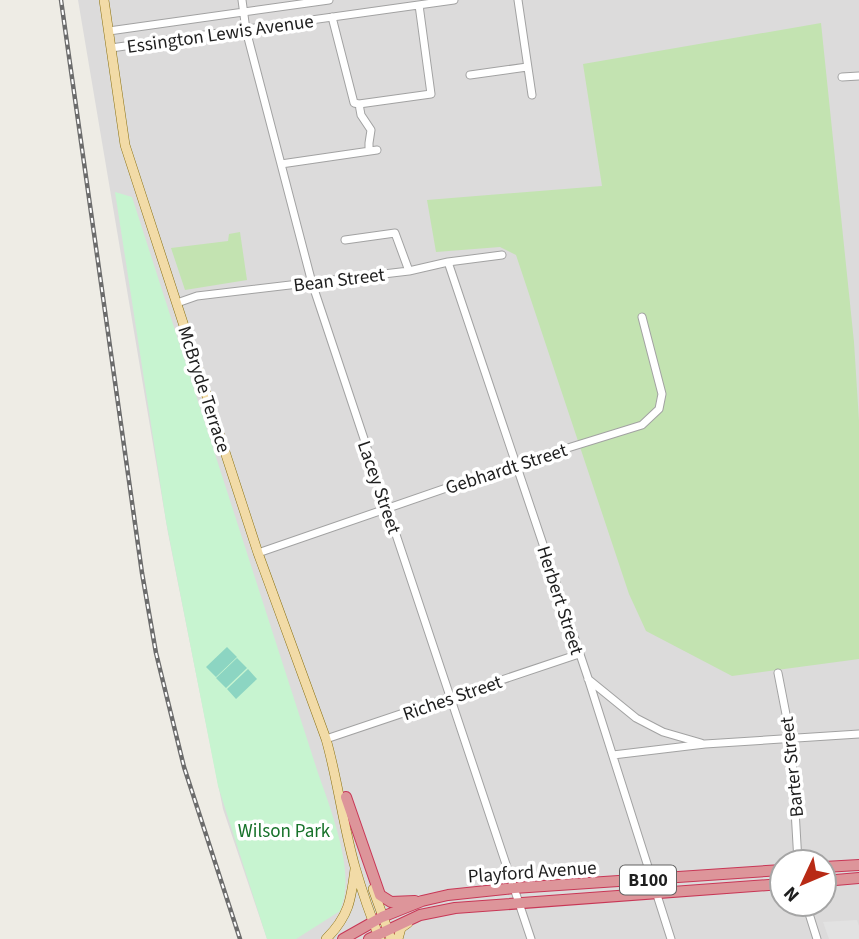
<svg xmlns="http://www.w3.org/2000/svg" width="859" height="939" viewBox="0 0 859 939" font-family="'Source Sans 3',sans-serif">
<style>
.residential{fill:#dcdbdb;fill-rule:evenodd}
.grass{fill:#c3e3b1}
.park{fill:#c7f4d0}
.pitch{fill:#8cd5c2}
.parking{fill:#e2e2e2}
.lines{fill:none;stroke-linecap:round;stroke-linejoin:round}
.minor-casing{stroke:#a2a2a2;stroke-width:9}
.major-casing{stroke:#897010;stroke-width:10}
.highway-casing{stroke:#c83756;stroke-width:12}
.minor{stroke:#fff;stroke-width:7}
.major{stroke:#f2dba7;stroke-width:9}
.highway{stroke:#dd959a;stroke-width:10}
.rail-casing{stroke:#6c6c6c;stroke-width:4.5}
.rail{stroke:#fff;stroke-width:2;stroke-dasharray:5;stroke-linecap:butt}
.labels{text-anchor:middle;stroke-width:7;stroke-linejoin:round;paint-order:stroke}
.shield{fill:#fff;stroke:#626262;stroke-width:2}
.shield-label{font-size:18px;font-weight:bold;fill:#1e1e1e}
.street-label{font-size:19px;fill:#1e1e1e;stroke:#fff}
.park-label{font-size:19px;fill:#17722a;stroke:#fff}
</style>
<rect width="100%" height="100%" fill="#eeece5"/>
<path class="residential" d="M78,0H859V939H267L223,809L168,533ZM782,862H824V904H782Z"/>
<path class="grass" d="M821,23L854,342L859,421V659L732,676L646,631L629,594L516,255L500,247L436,252L427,200L602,186L583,64Z
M240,232L247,280L185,290L171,248L228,241L229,234Z"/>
<path class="park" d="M115,192L132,197L318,773C329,804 349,857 345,890C345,897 342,904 340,911L296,939H267L218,786L166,521Z"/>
<path class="pitch" d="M227,647L237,657L216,677L206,667Z
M237,658L247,668L226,688L216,678Z
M248,669L257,679L236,699L227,689Z"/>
<path class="parking" d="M857,920L859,926V939H829L823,922Z"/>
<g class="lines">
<defs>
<path id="minor" d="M242,0L246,30L312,283L531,939
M518,0L532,95
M332,17L354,103L359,104L431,94L419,5
M109,31L329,0
M111,48L454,0
M470,75L527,67
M842,77L859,76
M359,104L361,115L371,130L369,143V151
M281,164L377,150
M345,240L395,233L409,271
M448,262L588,678L671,939
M177,303L197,296L409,271L448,262L502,255
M258,553L516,464L642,425L659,409L662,394L642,317
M778,673L791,740L798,862
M588,679L636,718L663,732L701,743
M326,739L579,654
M613,755L705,744L859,734
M806,904L817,939"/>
<path id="major" d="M104,0L125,145L258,553L326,739C338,781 343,825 355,867C362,891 370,915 380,939
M373,889L391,939
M326,939C349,916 351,900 355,869
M398,939L401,928L408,923"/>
<path id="highway" d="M346,797L380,895L391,902L415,901
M824,867L859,865
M824,881L859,878
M343,939L382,917L422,901L448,895L514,888L782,870
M369,939L420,915L455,908L782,884"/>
</defs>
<use href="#minor" class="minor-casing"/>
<use href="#major" class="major-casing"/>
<use href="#highway" class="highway-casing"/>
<use href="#minor" class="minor"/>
<use href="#major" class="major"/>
<use href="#highway" class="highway"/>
<defs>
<path id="rail" d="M61,0L142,573L156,653L184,767L240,939"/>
</defs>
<use href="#rail" class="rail-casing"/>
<use href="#rail" class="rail"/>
</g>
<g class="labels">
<rect class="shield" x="620" y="865.5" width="56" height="29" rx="5"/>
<g class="shield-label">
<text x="648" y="886">B100</text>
</g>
<g class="street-label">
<text transform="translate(220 33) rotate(-8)" y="7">Essington Lewis Avenue</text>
<text transform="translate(339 279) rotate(-7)" y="7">Bean Street</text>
<text transform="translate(205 389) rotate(72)" y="7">McBryde Terrace</text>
<text transform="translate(506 468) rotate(-18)" y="7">Gebhardt Street</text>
<text transform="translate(380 487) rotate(71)" y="7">Lacey Street</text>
<text transform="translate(561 600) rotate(72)" y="7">Herbert Street</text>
<text transform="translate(452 697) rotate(-19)" y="7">Riches Street</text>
<text transform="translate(791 767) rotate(-96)" y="7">Barter Street</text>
<text transform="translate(532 871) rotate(-4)" y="7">Playford Avenue</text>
</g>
<g class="park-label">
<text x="284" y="837">Wilson Park</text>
</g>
</g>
<g transform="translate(803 883) rotate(226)"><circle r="33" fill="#ffffff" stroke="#a5a5a5" stroke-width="2"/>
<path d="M0-5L12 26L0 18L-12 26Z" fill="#b82a15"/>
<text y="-10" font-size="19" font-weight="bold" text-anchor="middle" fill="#1e1e1e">N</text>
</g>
</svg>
